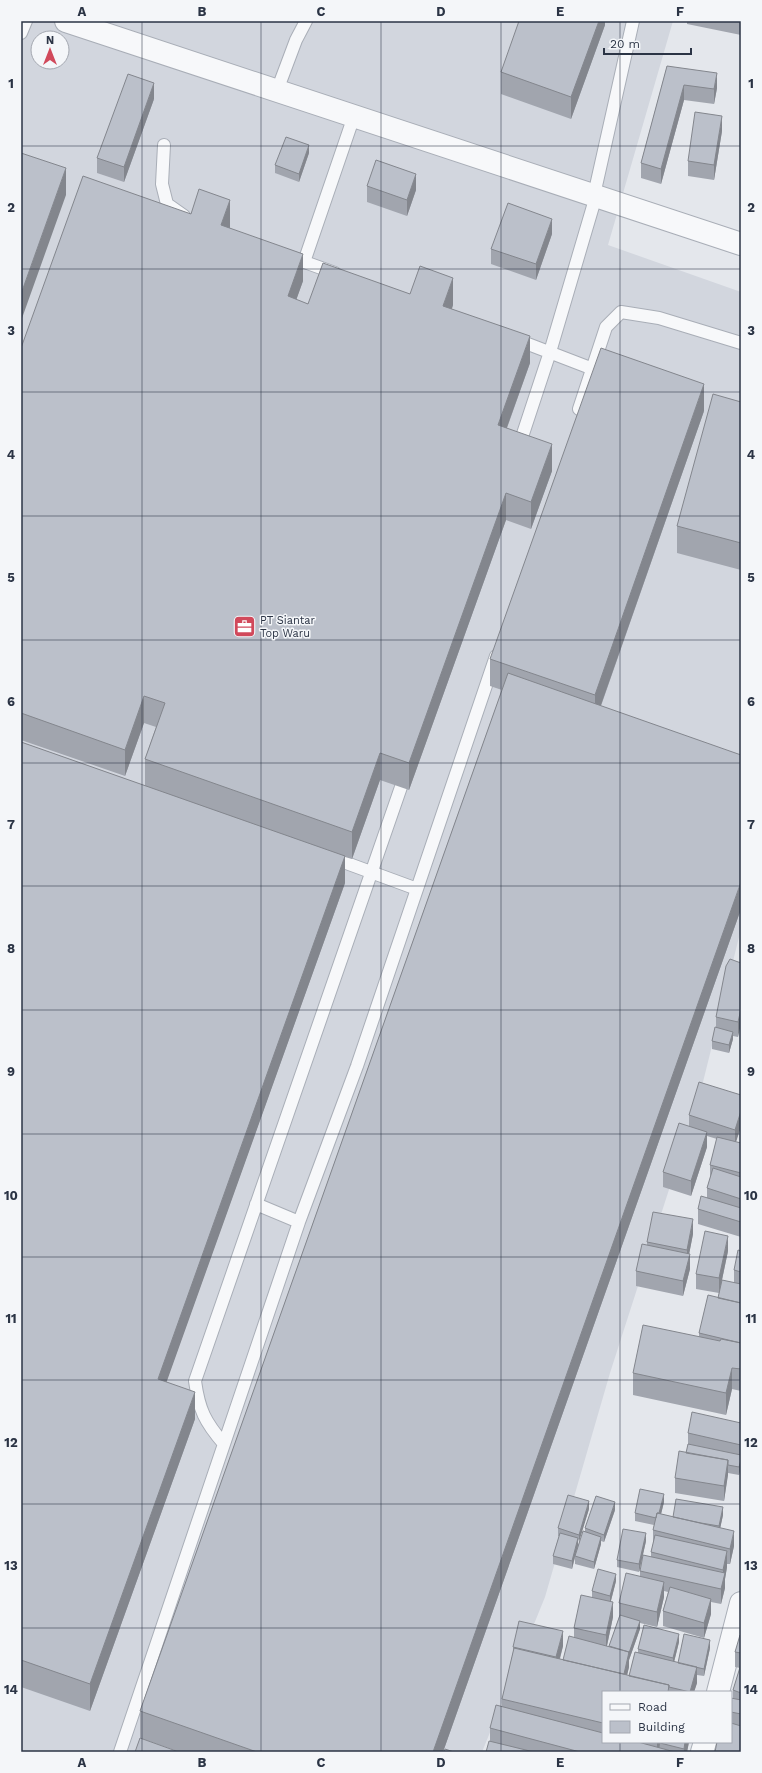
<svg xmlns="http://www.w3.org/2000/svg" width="762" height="1773" viewBox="0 0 762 1773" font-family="'Work Sans',sans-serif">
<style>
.built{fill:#d2d6de;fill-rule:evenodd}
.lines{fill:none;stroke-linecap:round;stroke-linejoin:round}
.service-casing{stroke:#a9aeb7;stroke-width:14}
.minor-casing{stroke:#a9aeb7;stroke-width:24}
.service{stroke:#f7f8fa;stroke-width:12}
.minor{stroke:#f7f8fa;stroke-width:22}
.wall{fill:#a1a5ae}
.shaded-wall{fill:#83868d}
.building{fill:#bbc0ca;stroke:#83868d}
.grid{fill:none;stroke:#2b3445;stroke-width:1;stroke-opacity:0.55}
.labels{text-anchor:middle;stroke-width:3;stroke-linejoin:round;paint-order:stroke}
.poi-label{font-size:11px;fill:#2b3445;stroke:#f4f6f9;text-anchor:start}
.neatline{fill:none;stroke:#2b3445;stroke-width:1.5}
.grid-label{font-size:13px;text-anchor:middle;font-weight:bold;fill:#2b3445}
</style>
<rect width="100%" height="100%" fill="#e4e7ec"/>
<path class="built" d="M21,21H673L608,245L741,292V929L701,1090L610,1373L545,1597L482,1752H21ZM38,38H62V62H38Z"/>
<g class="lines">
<defs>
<path id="service" d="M21,33L26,21
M280,92L278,88L296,40L306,21
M164,145L162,184L167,204L184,216
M288,256L335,273
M304,262L354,116
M515,339L593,369
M579,409L606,327L621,312L659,318L741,343
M518,449L550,352L596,196V186L633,21
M330,857L417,889
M256,1204L299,1222
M224,1444C205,1422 199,1410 195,1381L401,787
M120,1752L299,1222L357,1066L496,656"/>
<path id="minor" d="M66,21L741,244
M718,1692L741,1603
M702,1752L705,1742"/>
</defs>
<use href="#service" class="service-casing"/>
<use href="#minor" class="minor-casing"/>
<use href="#service" class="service"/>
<use href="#minor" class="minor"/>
</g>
<path class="wall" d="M605,21V25L571,119L501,94V72Z
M687,21H741V35L687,24Z
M667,66L717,88L714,104L684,100L661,184L641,178V163Z
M154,99L124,182L97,173V158Z
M722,131L714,180L688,176V161Z
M309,153L299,182L275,173V165Z
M367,186L416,190L407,216L367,202Z
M191,214L230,227V228L303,281L296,300L308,304L410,294L453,305L452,309L530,363L507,428L552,471L531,529L506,520L409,790L380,780L352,859L345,857V883L166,1382L195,1419L90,1711L21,1687V742L145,786V759L156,727L144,723L125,776L21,740V348Z
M552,234L536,280L491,264V249Z
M741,402V570L677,553V526Z
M704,411L601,706L741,909L443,1752H180L140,1738V1711L502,690L490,686V659Z
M741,963L738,1037L733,1036V1039L729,1053L712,1049V1041L716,1027V1017Z
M741,1095L736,1142L741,1143V1237L698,1224V1209L707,1198V1188L710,1178V1165L717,1139L707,1136V1147L691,1196L663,1187V1172L689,1126V1115Z
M693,1234L689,1254L690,1269L683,1296L636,1286V1271L647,1245V1242Z
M728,1251L722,1280L734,1283V1270L741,1251V1391L732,1389L726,1415L633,1395V1373L699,1337V1333L718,1298L719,1293L696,1289V1274Z
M741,1423V1467L739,1475L728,1473L724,1501L675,1493V1478L686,1453L688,1447V1433Z
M664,1502L661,1514L673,1517L723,1515L720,1528L734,1546L730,1564H727V1567L725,1579V1588L721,1604L711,1602V1614L704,1638L663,1626V1611L668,1592L664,1591V1597L657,1627L640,1623V1629L629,1660V1667L627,1675L629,1676L638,1653V1649L679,1642L674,1662L678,1663L710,1648L704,1676L697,1675V1683L694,1692H603V1742H689L687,1752H486L490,1741V1728L502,1706V1699L513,1652V1647L563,1646L560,1659L563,1660L574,1637V1628L592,1597V1591L616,1581L611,1601L613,1617L607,1646L609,1647L619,1617V1603L640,1576V1571L651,1557V1552L653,1544V1530L654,1525L635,1521V1513Z
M589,1509L578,1542V1545L585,1531V1528L615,1510L604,1542L601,1541V1544L594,1569L575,1564V1558L572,1569L553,1564V1556L559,1536H558V1528Z
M646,1541L639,1572L617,1567V1560Z
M741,1636V1752L731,1742V1698H733V1690L740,1668L735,1667V1652Z"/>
<path class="shaded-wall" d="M599,21H605V25L571,119V97Z
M717,73V88L714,104V89Z
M154,83V99L124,182V167Z
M684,85V100L661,184V169Z
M722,116V131L714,180V165Z
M309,145V153L299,182V174Z
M66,168V195L21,321V294Z
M416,174V190L407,216V200Z
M230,200V227L221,252V225Z
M552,219V234L536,280V264Z
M303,254V281L288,323V296Z
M453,278V305L443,333V306Z
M530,336V363L498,452V425Z
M704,384V411L595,722V695Z
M552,444V471L531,529V502Z
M506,493V520L409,790V763Z
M144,696V723L125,776V750Z
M380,753V780L352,859V832Z
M345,856V883L158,1406V1379Z
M741,882V909L443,1752H433Z
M741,1009V1024L738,1037V1022Z
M733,1032V1039L729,1053V1045Z
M741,1111V1127L735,1145V1130Z
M707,1132V1147L691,1196V1181Z
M693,1219V1234L687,1265V1250Z
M728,1236V1251L719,1294V1278Z
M690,1254V1269L683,1296V1281Z
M732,1368V1389L726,1415V1393Z
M195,1392V1419L90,1711V1684Z
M728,1460V1475L724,1501V1486Z
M741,1460V1467L739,1475V1467Z
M664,1494V1502L658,1526V1518Z
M589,1501V1509L579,1542V1535Z
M615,1502V1510L604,1542V1535Z
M723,1507V1515L719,1534V1526Z
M734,1531V1546L730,1564V1549Z
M646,1533V1541L639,1572V1564Z
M601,1537V1544L594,1569V1562Z
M578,1538V1545L575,1556L572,1569V1561Z
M727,1551V1567L725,1579V1588L721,1604V1589L723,1580V1570Z
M616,1574V1581L610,1604V1596Z
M664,1582V1597L657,1627V1612Z
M711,1599V1614L704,1638V1623Z
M613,1602V1617L606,1650V1635Z
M640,1621V1629L629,1660V1667L623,1692V1678L629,1652Z
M563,1631V1646L556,1672V1657Z
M679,1634V1642L673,1666V1658Z
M710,1640V1648L704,1676V1669Z
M697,1667V1683L694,1692H690Z
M657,1742H661L660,1743L659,1752H657Z
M685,1742H689L687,1752H684V1749Z"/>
<path class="building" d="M519,21H599L571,97L501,72Z
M667,66L717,73L714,89L684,85L661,169L641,163Z
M128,74L154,83L124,167L97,158Z
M695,112L722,116L714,165L688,161Z
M286,137L309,145L299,174L275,165Z
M21,153L66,168L21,294Z
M376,160L416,174L407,200L367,186Z
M83,176L191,214L199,189L230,200L221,225L303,254L288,296L308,304L323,263L410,294L420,266L453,278L443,306L530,336L498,425L552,444L531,502L506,493L409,763L380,753L352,832L145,759L165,703L144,696L125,750L21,713V348Z
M508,203L552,219L536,264L491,249Z
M601,348L704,384L595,695L490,659Z
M713,394L741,402V543L677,526Z
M508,673L741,755V882L433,1752H257L140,1711Z
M21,742L345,856L158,1379L195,1392L90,1684L21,1660Z
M730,959L741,963V1009L738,1022L716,1017L726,966Z
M715,1027L733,1032L729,1045L712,1041Z
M699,1082L741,1095V1111L735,1130L689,1115Z
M679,1123L707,1132L691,1181L663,1172Z
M717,1137L741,1143V1173L710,1165Z
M713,1168L741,1177V1199L707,1188Z
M701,1196L741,1208V1222L698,1209Z
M653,1212L693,1219L687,1250L647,1242Z
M705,1231L728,1236L719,1278L696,1274Z
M642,1244L690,1254L683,1281L636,1271Z
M738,1250L741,1251V1272L734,1270Z
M722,1280L741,1284V1303L718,1298Z
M708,1295L741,1303V1343L699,1333Z
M643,1325L720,1341L721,1339L741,1343V1369L732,1368L726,1393L633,1373Z
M692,1412L741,1423V1445L688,1433Z
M688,1444L741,1455V1460L739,1467L728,1465V1460L686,1453Z
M679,1451L728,1460L724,1486L675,1478Z
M640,1489L664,1494L659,1513H657L656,1518L635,1513Z
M568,1495L589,1501L579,1535L558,1528Z
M596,1496L615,1502L604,1535L585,1528Z
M676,1499L723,1507L719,1526L701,1523L673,1517Z
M657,1513L734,1531L730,1549L653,1530Z
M623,1529L646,1533L639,1564L617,1560Z
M583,1531L601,1537L594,1562L575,1556Z
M560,1533L578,1538L572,1561L553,1556Z
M655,1535L727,1551L723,1570L651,1552Z
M643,1555L725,1573L721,1589L640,1571Z
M598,1569L616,1574L610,1596L592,1591Z
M626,1573L664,1582L657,1612L619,1603Z
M670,1587L711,1599L704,1623L663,1611Z
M581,1595L613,1602L606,1635L574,1628Z
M620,1615L640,1621L629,1653V1652L609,1646Z
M519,1621L563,1631L556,1657L513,1647Z
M644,1625L679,1634L673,1658L638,1649Z
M684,1634L710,1640L704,1669L678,1663Z
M740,1635L741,1636V1653L735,1652Z
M569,1636L629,1652L624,1674L563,1660Z
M514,1648L669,1685L668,1692H603V1723L502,1699Z
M635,1652L697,1667L690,1692L669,1687V1685L629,1676Z
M741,1664V1693L733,1690Z
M731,1698L741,1700V1714L731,1712Z
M496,1705L603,1733V1742H638L675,1752H580L490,1728Z
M731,1723L741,1726V1752H715L717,1742H731Z
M140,1738L179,1752H135Z
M489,1741L534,1752H486Z
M660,1742H685L684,1749L660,1743Z
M445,1749L454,1752H444Z"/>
<path class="grid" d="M142,21V1752M261,21V1752M381,21V1752M501,21V1752M620,21V1692M21,146H741M21,269H741M21,392H741M21,516H741M21,640H741M21,763H741M21,886H741M21,1010H741M21,1134H741M21,1257H741M21,1380H741M21,1504H741M21,1628H741M620,1742V1752"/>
<defs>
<symbol id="office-square" viewBox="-11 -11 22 22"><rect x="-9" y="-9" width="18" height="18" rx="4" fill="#d1495b" stroke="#f4f6f9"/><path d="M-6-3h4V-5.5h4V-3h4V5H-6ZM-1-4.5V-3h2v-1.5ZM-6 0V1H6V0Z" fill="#fff"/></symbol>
</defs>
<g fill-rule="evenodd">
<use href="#office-square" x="232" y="614" width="25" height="25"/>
</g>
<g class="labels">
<g class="poi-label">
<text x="260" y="624">PT Siantar<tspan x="260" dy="13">Top Waru</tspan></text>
</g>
</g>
<rect width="762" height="1773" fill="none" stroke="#f4f6f9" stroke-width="44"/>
<rect x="602" y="1691" width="130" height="52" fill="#f4f6f9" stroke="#a4a8b1"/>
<rect x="610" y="1704" width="20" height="6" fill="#f7f8fa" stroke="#a4a8b1"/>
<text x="638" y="1711" font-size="12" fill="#2b3445">Road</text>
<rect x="610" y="1721" width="20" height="12" fill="#bbc0ca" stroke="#a4a8b1"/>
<text x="638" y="1731" font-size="12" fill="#2b3445">Building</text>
<g transform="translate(50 50)"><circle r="19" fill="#f4f6f9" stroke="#a4a8b1"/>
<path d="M0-3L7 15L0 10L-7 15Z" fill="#d1495b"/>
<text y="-6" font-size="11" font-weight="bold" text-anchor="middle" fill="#2b3445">N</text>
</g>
<path d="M604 48v6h87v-6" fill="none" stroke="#2b3445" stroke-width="2"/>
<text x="610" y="48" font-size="12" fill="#2b3445" stroke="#f4f6f9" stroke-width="3" paint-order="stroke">20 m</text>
<rect x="22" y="22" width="718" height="1729" class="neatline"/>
<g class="grid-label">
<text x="82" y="16">A</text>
<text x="202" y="16">B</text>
<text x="321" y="16">C</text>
<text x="441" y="16">D</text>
<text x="560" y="16">E</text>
<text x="680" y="16">F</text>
<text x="11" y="88">1</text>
<text x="751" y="88">1</text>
<text x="11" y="212">2</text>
<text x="751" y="212">2</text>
<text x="11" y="335">3</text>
<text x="751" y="335">3</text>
<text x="11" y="459">4</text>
<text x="751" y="459">4</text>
<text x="11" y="582">5</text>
<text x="751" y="582">5</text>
<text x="11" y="706">6</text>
<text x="751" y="706">6</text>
<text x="11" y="829">7</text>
<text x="751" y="829">7</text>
<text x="11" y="953">8</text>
<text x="751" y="953">8</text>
<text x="11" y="1076">9</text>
<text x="751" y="1076">9</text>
<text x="11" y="1200">10</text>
<text x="751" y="1200">10</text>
<text x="11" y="1323">11</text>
<text x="751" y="1323">11</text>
<text x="11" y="1447">12</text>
<text x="751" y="1447">12</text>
<text x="11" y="1570">13</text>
<text x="751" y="1570">13</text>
<text x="11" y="1694">14</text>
<text x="751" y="1694">14</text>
<text x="82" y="1767">A</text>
<text x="202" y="1767">B</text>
<text x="321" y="1767">C</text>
<text x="441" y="1767">D</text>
<text x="560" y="1767">E</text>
<text x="680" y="1767">F</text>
</g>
</svg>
